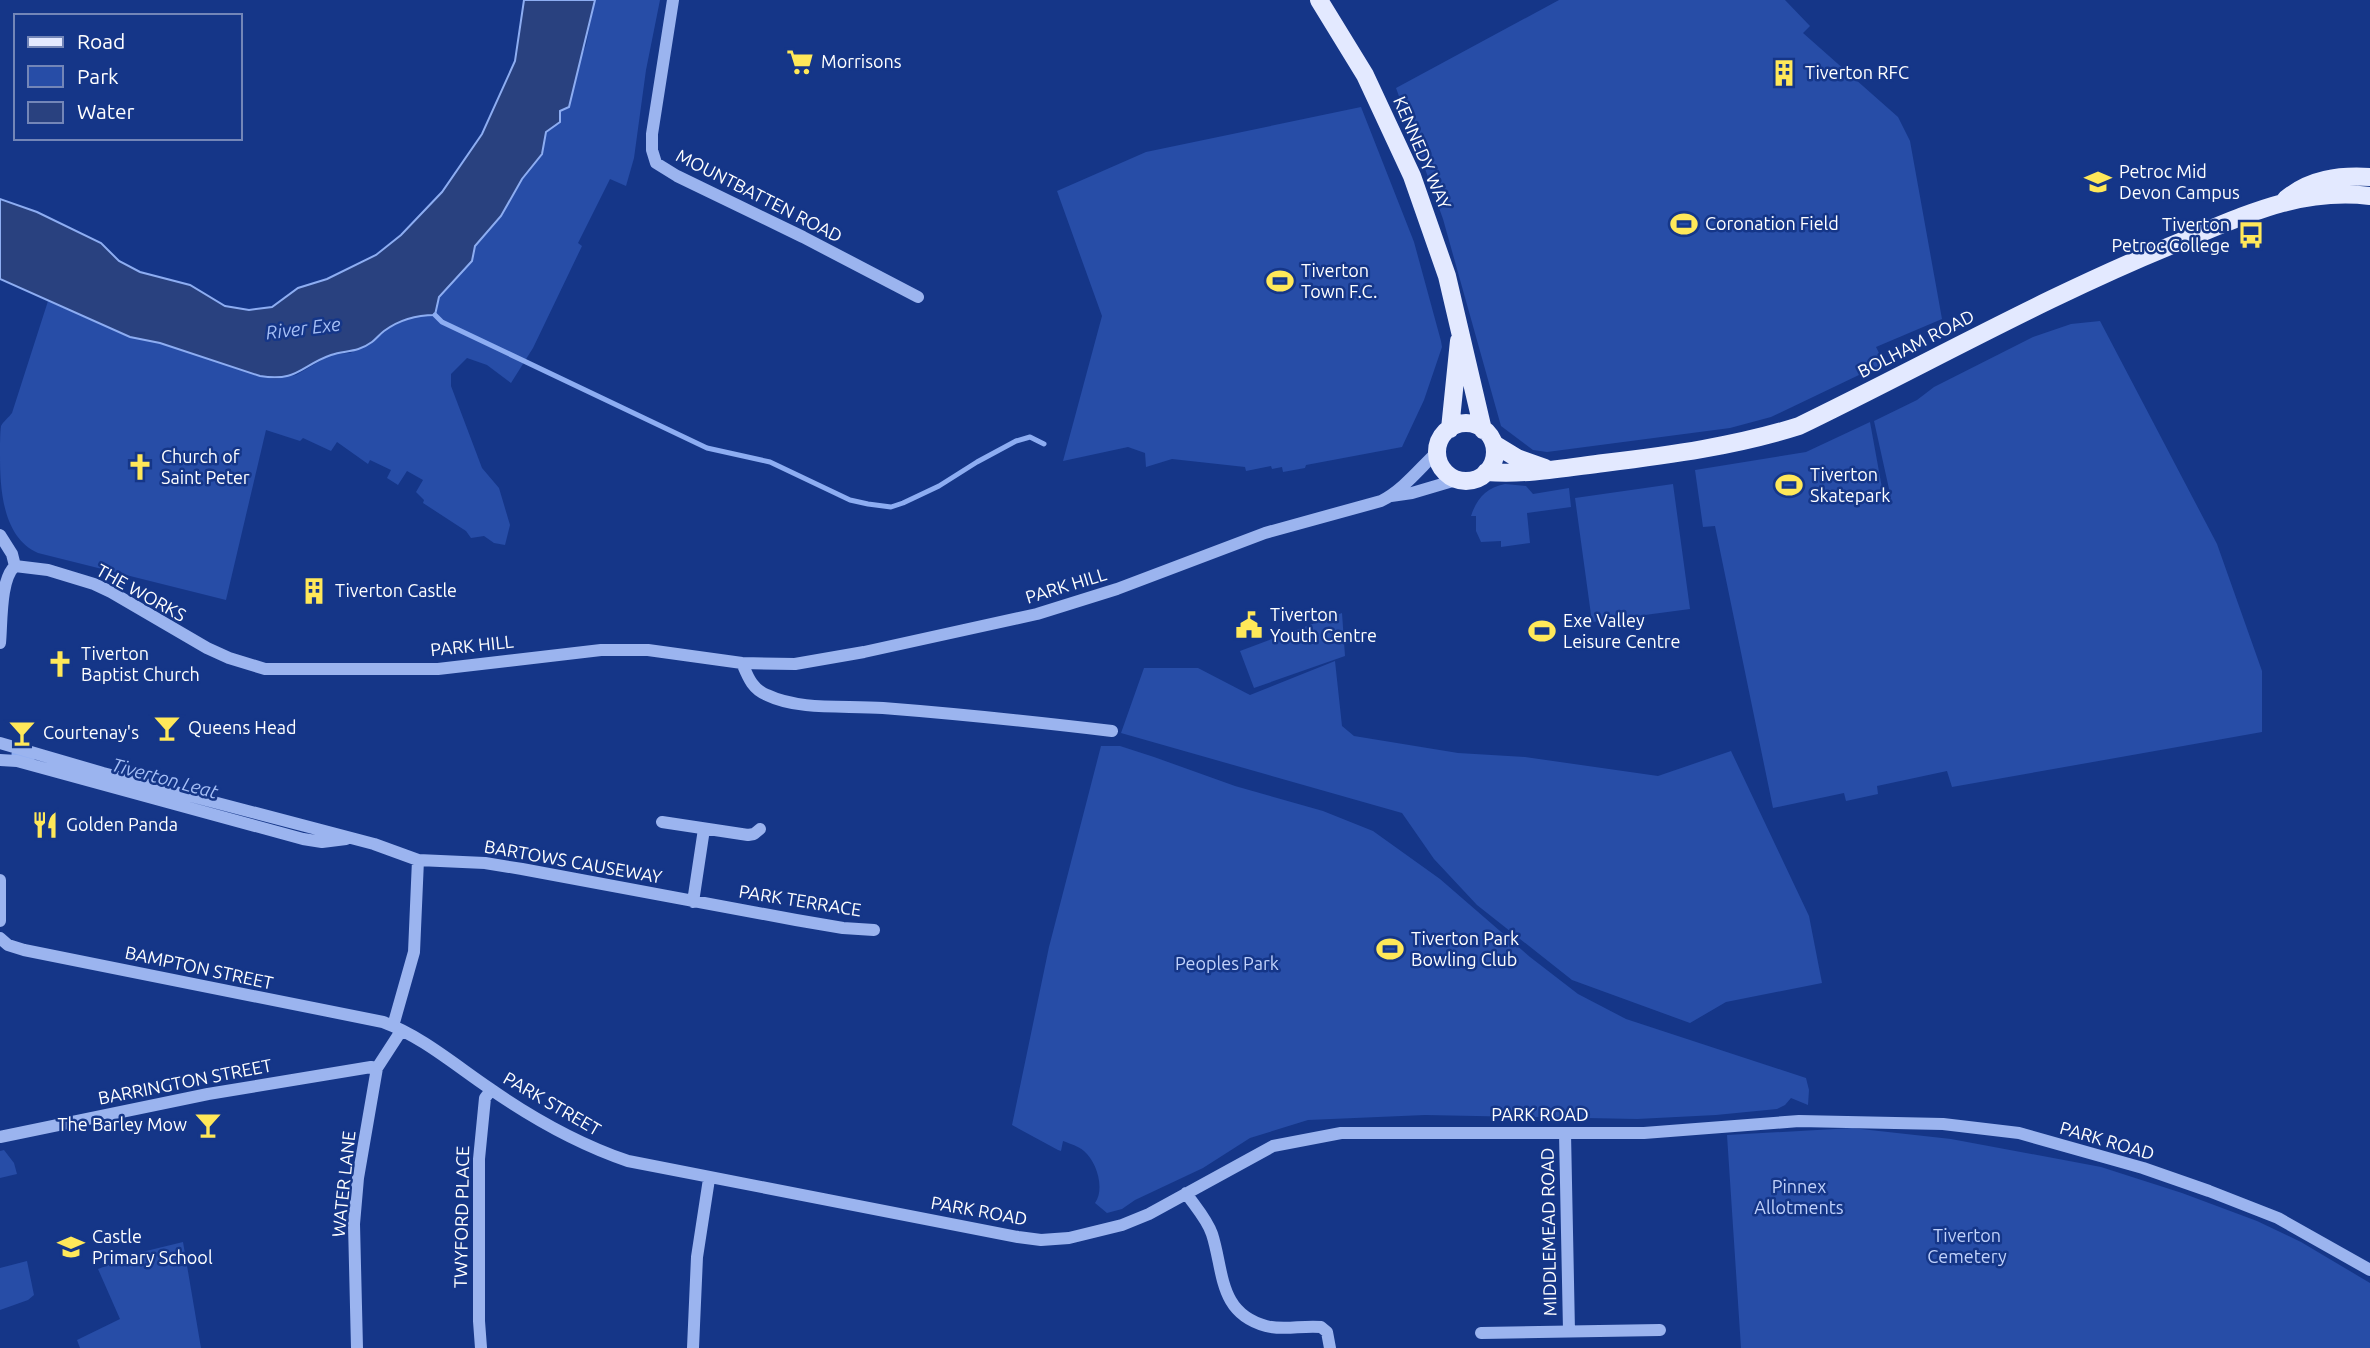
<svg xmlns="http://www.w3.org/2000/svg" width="2370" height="1348" viewBox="0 0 2370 1348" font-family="Ubuntu,sans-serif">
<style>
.green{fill:#274da7}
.water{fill:#29417f;stroke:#8dadf2;stroke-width:2}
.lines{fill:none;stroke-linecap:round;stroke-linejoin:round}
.stream{stroke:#8dadf2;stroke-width:5}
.minor{stroke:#9bb4ef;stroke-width:12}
.major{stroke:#e3e9ff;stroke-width:18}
.labels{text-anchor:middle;stroke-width:5;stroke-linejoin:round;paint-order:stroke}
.poi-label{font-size:18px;fill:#fff;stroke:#153688;text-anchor:start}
.street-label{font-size:18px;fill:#fff;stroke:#153688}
.park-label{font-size:18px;fill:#c1d2fb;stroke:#153688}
.water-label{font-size:19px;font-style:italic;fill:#a6bff6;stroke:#153688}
</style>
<rect width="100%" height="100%" fill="#153688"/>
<path class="green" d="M595,0H660L646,70L634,158L626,186L610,179L578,243L582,246L533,348L511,383L487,365L467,358L451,374V386L482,468L499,488L510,525L505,545L494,543L484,536L471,538L466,531L423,503L424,500L416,492L423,480L407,471L398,485L387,478L391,470L370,460L368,464L337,442L331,451L303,438L300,441L266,430L226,600L38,553C2,537 0,488 0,454C0,446 0,433 1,426C3,422 9,417 12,413L48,301L130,337L160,343L260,376L275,379L296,375L332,354L350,353L372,343L385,330L417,315L439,297L472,261L475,246L501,216L522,179L542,154L546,132L560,122V111L586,45Z
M1559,0H1785L1810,26L1803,33L1898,117L1910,141L1942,319L1876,347L1884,363L1771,417L1730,428L1547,452L1533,450L1501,426L1443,219L1396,88Z
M1361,107L1414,242L1441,341L1442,347L1424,400L1402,447L1306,465L1305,468L1283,472L1282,467L1272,469L1271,466L1246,471L1245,467L1172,459L1146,467L1145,453L1128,447L1063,461L1102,316L1057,191L1146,152Z
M2100,321L2217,544L2262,671V732L1952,787L1947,771L1877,786L1878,794L1846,801L1844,793L1773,808L1715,526L1703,527L1695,470L1806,452L1870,422L1884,499L1891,498L1874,421L1917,400L1934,387L2033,337L2071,324Z
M1505,484L1526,486L1533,494L1569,488L1571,507L1527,513L1530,543L1501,547V541L1481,542L1476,531V516H1471C1477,498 1486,488 1505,484Z
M1673,484L1690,609L1592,622L1575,498Z
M1342,613L1345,656L1254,688L1240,651Z
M1335,661L1342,726L1354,736L1458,753L1525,757L1658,776L1731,751L1809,916L1822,983L1726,1002L1690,1023L1572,980L1477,905L1434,859L1402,813L1121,733L1144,668H1198L1250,695Z
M1101,746H1120L1154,757L1235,786L1323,811L1373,831L1440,879L1530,957L1578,994L1626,1019L1806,1078L1809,1090L1808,1105L1791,1098L1785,1105L1777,1109L1716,1115L1637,1119L1425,1115L1308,1120L1250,1138L1203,1168L1135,1200L1122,1209L1107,1213L1095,1203C1105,1189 1097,1162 1084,1151C1078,1146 1071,1144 1063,1141L1061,1151L1058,1150L1012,1125L1049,947Z
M1852,1128L1951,1139L2101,1167L2182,1193L2257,1221L2301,1242L2370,1283V1348H1741L1727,1135Z
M4,1150L14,1163L17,1174L0,1178V1151Z
M183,1242L201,1348H80L77,1340L120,1319L98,1269L142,1252Z
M27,1261L34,1295L28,1300L0,1310V1268Z"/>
<path class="water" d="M524,0H595L569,107L560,111V122L546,132L542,154L522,179L501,216L475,246L472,261L439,297L435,315C417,315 399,320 384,331C380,334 376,339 372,342C357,353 345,350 331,355C300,366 298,382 260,376L160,343L130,337L0,279V199L37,212L101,243L119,261L140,272L190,285L225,306L249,310L272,307L298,288L327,279L376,255L401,235L442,192L482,134L515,61Z"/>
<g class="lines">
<path class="stream" d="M435,315L442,322L707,448L770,462L850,500L868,504L891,507L903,503L939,486L977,462L1016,441L1030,437L1044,444
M14,754L32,759"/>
<path class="minor" d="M673,0L652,134V150L656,163L677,176L803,237L918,297
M1391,496L1412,493L1456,480
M0,535L12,554L15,566
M15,566L48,570L94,584L111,592L207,648L229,658L265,669H438L601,650H648L742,663L795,664L864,652L1037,614L1117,589L1265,533L1381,501C1403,490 1420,468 1437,452
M0,643C2,623 0,579 15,566
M742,663C748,677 752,689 767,695C800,711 847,705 883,708C960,714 1036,722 1112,731
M0,743L103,773L374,844L418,860L485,863L522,869L796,920L843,928L874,930
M0,760L17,761L303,839L322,842L346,839
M662,822L748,835L754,834L760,829
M0,880V921
M693,902L704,829
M0,938L8,945L24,950L383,1022C421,1036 455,1065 489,1088C532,1118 578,1144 628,1161L1018,1237L1041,1240L1069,1238L1122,1225L1149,1214L1273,1146L1341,1133H1644L1799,1121L1943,1124L2019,1133L2143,1168L2209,1191L2278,1218L2370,1270
M393,1026L414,952L418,860
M1565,1133L1569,1331
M0,1137L208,1094L371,1067L377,1068
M1186,1193C1194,1205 1207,1219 1212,1234C1224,1271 1218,1313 1266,1326C1284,1331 1302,1325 1321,1327L1327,1332L1330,1348
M1481,1333L1660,1330
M357,1348L354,1224L358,1178L377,1068L401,1031
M481,1348L479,1321V1159L485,1098L491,1090
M693,1348L697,1257L709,1179"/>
<path class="major" d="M1319,0L1365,75L1412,176L1447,276L1483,430
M2286,199C2310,179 2339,175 2370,177
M1437 452a29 29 0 1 1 58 0a29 29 0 1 1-58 0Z
M1450,429L1459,341
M1494,444L1517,458L1545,468
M1486,472C1527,475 1564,468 1604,463C1670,455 1736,446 1799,426C1927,364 2050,294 2182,241C2245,215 2299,188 2370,196"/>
</g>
<defs>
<symbol id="supermarket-bare" viewBox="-9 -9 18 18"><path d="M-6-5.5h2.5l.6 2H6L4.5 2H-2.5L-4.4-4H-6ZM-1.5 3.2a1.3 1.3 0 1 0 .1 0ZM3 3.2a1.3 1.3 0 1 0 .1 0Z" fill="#ffe859" stroke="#153688" stroke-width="2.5" paint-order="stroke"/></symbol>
<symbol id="building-bare" viewBox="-9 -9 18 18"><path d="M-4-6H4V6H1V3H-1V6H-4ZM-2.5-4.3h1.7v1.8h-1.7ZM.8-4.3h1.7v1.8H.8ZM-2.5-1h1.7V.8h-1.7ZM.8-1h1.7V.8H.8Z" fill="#ffe859" stroke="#153688" stroke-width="2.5" paint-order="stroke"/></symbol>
<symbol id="school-bare" viewBox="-9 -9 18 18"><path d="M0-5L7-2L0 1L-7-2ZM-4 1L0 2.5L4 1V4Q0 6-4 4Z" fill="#ffe859" stroke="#153688" stroke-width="2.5" paint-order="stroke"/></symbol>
<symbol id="stadium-bare" viewBox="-9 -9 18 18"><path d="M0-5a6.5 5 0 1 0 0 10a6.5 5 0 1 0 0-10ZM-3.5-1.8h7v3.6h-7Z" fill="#ffe859" stroke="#153688" stroke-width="2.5" paint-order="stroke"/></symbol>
<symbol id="bus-bare" viewBox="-9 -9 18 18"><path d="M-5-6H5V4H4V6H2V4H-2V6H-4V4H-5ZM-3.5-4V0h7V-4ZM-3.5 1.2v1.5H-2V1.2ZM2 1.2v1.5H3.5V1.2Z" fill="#ffe859" stroke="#153688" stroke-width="2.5" paint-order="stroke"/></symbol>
<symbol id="church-bare" viewBox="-9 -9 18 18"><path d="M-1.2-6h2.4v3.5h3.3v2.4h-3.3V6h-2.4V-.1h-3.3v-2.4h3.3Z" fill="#ffe859" stroke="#153688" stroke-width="2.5" paint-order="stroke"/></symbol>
<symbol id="civic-bare" viewBox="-9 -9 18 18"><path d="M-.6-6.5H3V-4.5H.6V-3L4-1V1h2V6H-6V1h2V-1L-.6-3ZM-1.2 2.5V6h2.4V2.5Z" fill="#ffe859" stroke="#153688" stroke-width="2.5" paint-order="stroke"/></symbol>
<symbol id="bar-bare" viewBox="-9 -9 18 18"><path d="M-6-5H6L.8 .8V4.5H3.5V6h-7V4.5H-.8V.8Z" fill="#ffe859" stroke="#153688" stroke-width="2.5" paint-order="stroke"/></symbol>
<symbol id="restaurant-bare" viewBox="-9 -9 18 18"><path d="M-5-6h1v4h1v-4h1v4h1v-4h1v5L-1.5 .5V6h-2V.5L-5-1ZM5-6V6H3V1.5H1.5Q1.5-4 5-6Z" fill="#ffe859" stroke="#153688" stroke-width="2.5" paint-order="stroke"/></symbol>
</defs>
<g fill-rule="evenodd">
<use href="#supermarket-bare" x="781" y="43" width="38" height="38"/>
<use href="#building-bare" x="1765" y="54" width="38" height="38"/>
<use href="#school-bare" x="2079" y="163" width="38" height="38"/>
<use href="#stadium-bare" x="1665" y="205" width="38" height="38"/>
<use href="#bus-bare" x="2232" y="216" width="38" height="38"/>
<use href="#stadium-bare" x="1261" y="262" width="38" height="38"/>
<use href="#church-bare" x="121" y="448" width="38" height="38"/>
<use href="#stadium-bare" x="1770" y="466" width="38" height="38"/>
<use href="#building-bare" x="295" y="572" width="38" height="38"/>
<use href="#civic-bare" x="1230" y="606" width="38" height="38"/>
<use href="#stadium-bare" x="1523" y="612" width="38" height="38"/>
<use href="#church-bare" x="41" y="645" width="38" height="38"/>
<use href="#bar-bare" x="148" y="709" width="38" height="38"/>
<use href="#bar-bare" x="3" y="714" width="38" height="38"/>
<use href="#restaurant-bare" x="26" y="806" width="38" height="38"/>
<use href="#stadium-bare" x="1371" y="930" width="38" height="38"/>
<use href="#bar-bare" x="189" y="1106" width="38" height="38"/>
<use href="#school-bare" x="52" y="1228" width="38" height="38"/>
</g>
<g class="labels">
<g class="poi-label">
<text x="821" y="68">Morrisons</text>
<text x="1805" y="79">Tiverton RFC</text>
<text x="2119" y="178">Petroc Mid<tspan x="2119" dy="21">Devon Campus</tspan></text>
<text x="1705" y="230">Coronation Field</text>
<text x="2230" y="231" text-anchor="end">Tiverton<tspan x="2230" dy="21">Petroc College</tspan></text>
<text x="1301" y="277">Tiverton<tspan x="1301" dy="21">Town F.C.</tspan></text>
<text x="161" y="463">Church of<tspan x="161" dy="21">Saint Peter</tspan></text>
<text x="1810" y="481">Tiverton<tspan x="1810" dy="21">Skatepark</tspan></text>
<text x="335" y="597">Tiverton Castle</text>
<text x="1270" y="621">Tiverton<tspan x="1270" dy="21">Youth Centre</tspan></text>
<text x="1563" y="627">Exe Valley<tspan x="1563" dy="21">Leisure Centre</tspan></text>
<text x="81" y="660">Tiverton<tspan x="81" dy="21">Baptist Church</tspan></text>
<text x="188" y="734">Queens Head</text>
<text x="43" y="739">Courtenay's</text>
<text x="66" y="831">Golden Panda</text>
<text x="1411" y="945">Tiverton Park<tspan x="1411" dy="21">Bowling Club</tspan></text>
<text x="187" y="1131" text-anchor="end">The Barley Mow</text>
<text x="92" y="1243">Castle<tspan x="92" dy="21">Primary School</tspan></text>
</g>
<g class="street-label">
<text transform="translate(1422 153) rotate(67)" y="6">KENNEDY WAY</text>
<text transform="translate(759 196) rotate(27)" y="6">MOUNTBATTEN ROAD</text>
<text transform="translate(1916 344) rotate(-27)" y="6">BOLHAM ROAD</text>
<text transform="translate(1066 586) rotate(-17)" y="6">PARK HILL</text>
<text transform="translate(141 593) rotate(29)" y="6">THE WORKS</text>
<text transform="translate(472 646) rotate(-6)" y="6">PARK HILL</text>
<text transform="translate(573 862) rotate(10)" y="6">BARTOWS CAUSEWAY</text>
<text transform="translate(800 901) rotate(9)" y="6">PARK TERRACE</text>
<text transform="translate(199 968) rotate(12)" y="6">BAMPTON STREET</text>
<text transform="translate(185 1082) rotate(-11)" y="6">BARRINGTON STREET</text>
<text transform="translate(552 1104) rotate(30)" y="6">PARK STREET</text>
<text x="1540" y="1121">PARK ROAD</text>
<text transform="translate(2107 1141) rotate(16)" y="6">PARK ROAD</text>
<text transform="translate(344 1184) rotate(-84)" y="6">WATER LANE</text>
<text transform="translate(979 1211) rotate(10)" y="6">PARK ROAD</text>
<text transform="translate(462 1217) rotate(-89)" y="6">TWYFORD PLACE</text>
<text transform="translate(1549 1232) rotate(-91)" y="6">MIDDLEMEAD ROAD</text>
</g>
<g class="park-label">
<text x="1227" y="970">Peoples Park</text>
<text x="1799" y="1193">Pinnex<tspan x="1799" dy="21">Allotments</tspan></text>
<text x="1967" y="1242">Tiverton<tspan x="1967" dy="21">Cemetery</tspan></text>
</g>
<g class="water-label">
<text transform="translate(303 328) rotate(-7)" y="7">River Exe</text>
<text transform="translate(165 778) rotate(15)" y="7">Tiverton Leat</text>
</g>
</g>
<rect x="14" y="14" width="228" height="126" fill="#153688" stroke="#7386b8" stroke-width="2"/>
<rect x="28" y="37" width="35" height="10" fill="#e3e9ff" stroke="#7386b8" stroke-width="2"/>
<text x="77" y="49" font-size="21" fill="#ffffff">Road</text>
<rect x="28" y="66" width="35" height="21" fill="#274da7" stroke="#7386b8" stroke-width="2"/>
<text x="77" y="84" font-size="21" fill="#ffffff">Park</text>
<rect x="28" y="102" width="35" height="21" fill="#29417f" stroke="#7386b8" stroke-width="2"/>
<text x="77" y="119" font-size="21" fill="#ffffff">Water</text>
</svg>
